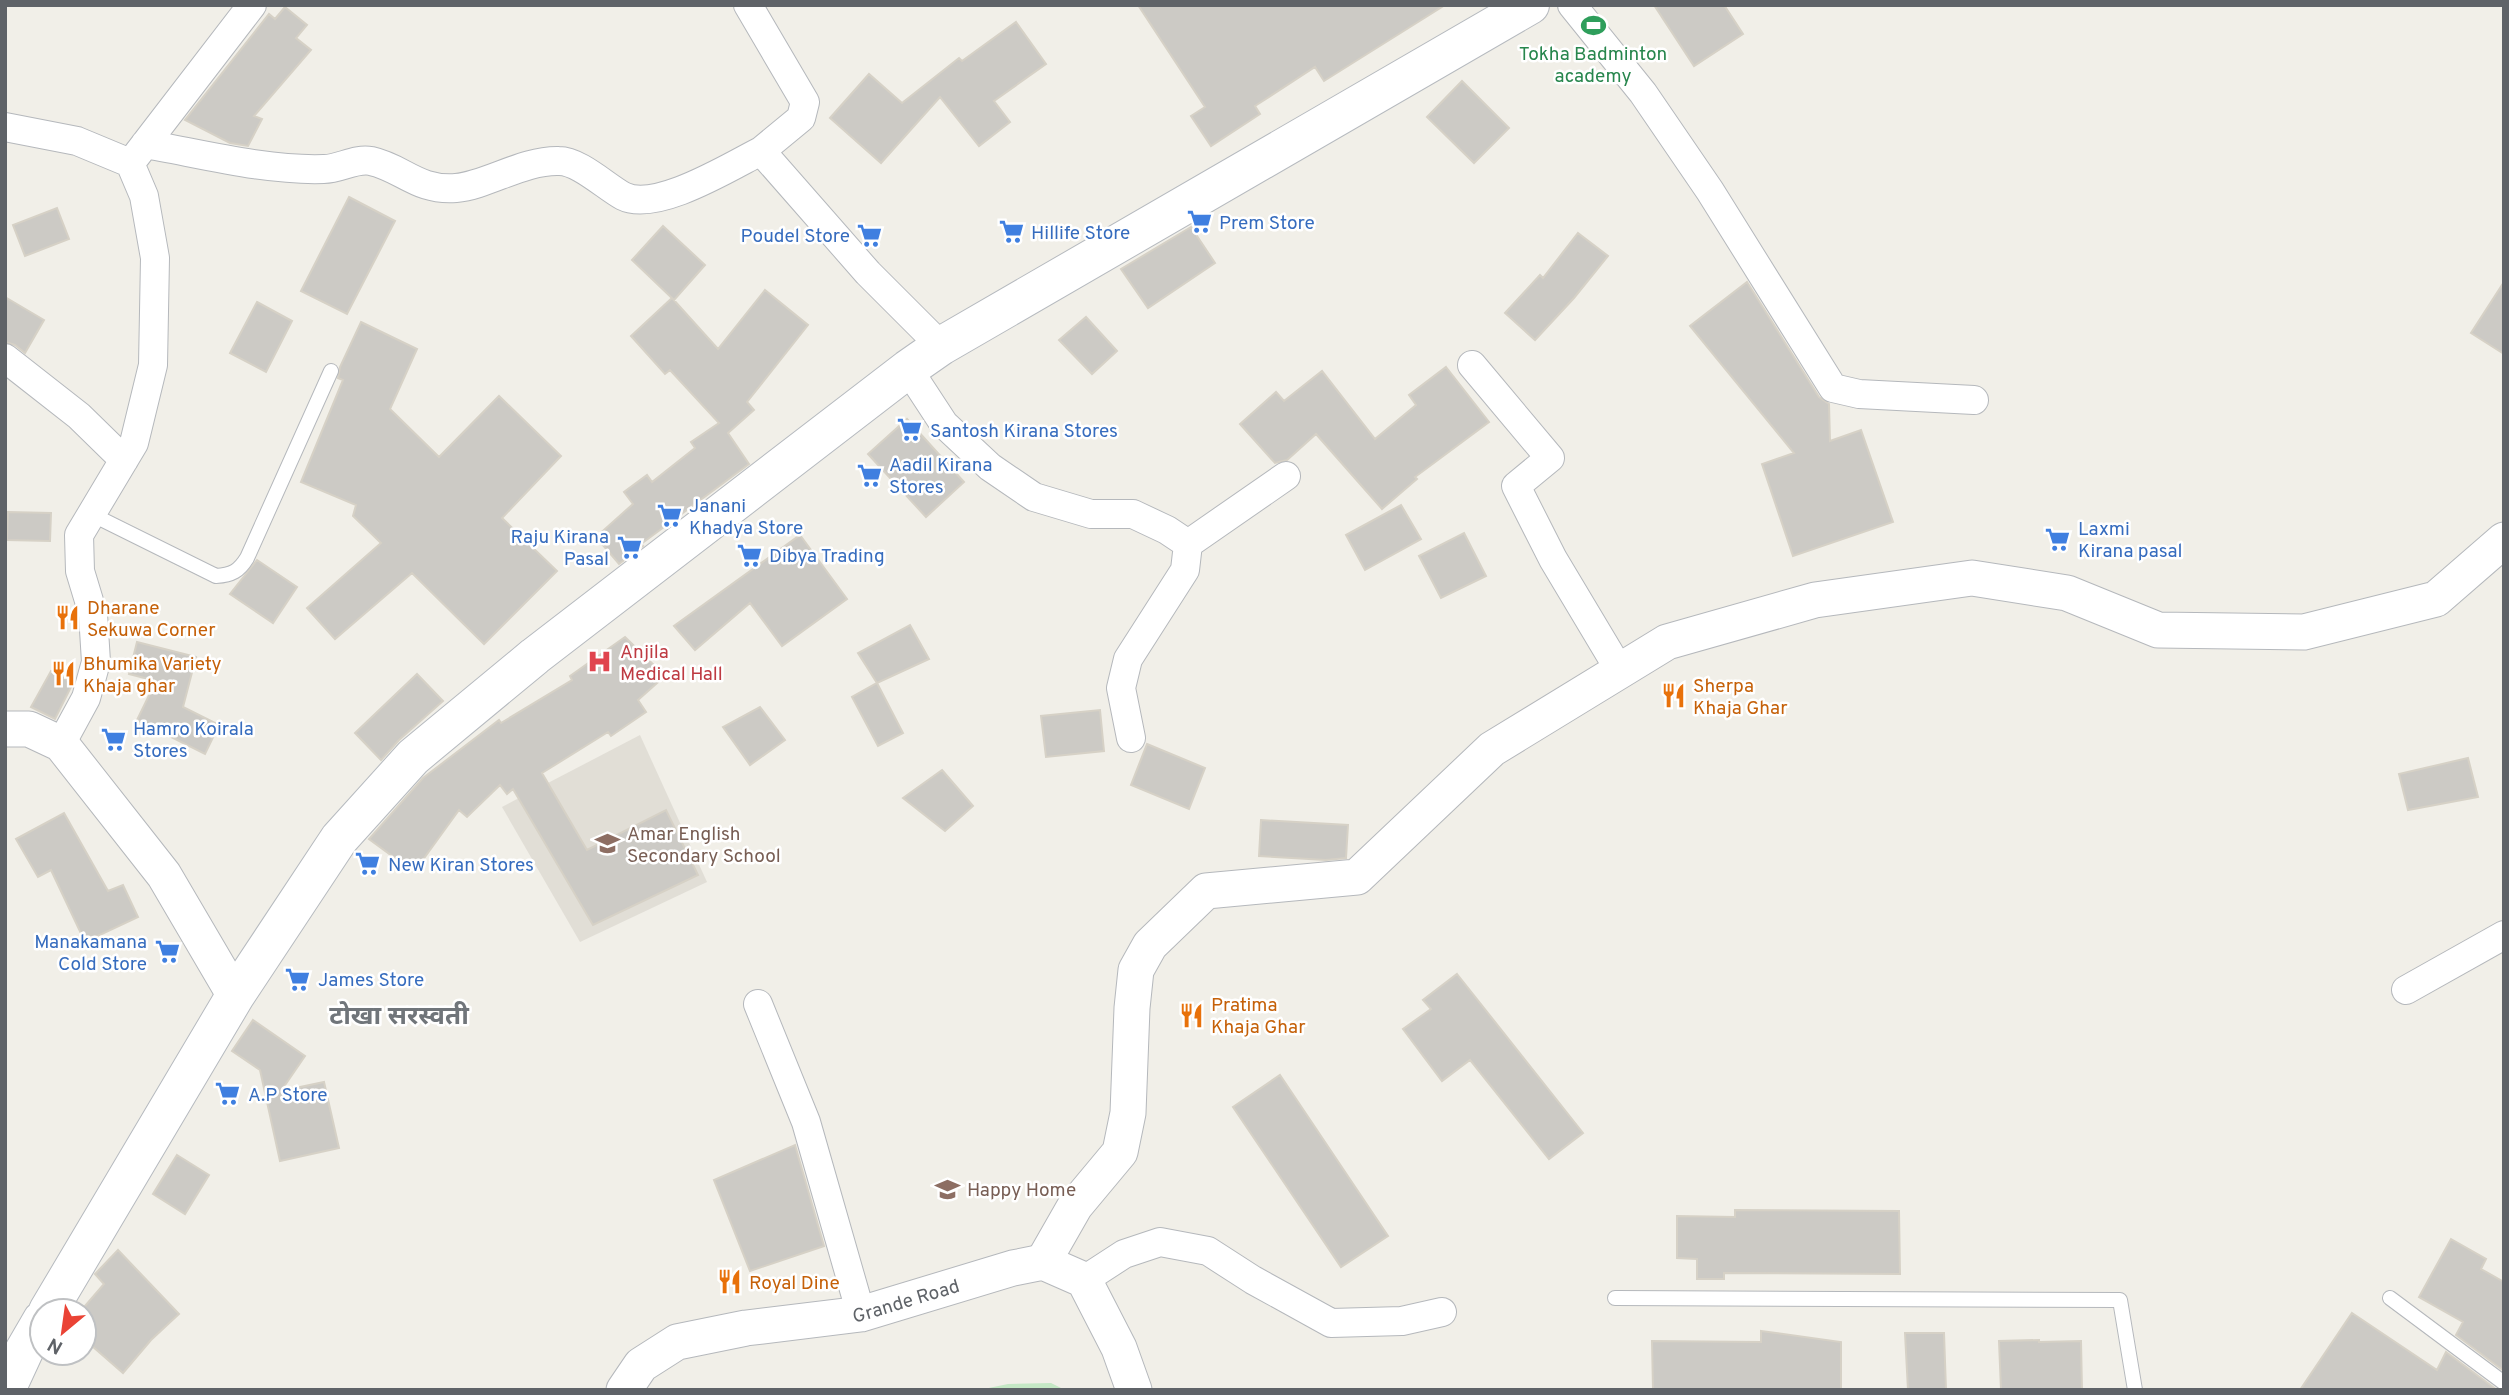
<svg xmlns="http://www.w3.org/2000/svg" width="2509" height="1395" viewBox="0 0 2509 1395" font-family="Overpass,'Noto Sans Devanagari',sans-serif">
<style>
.education{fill:#e1ded6}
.green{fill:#c5e8c5}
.building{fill:#cccac5;stroke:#d6d1c6;stroke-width:2}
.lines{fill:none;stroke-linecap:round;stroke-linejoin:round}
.service-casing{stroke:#b5b8bc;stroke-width:16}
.minor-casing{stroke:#b5b8bc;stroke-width:30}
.tertiary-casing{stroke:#b5b8bc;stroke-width:37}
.secondary-casing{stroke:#b6babf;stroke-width:40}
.service{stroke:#fff;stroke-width:14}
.minor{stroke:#fff;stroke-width:28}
.tertiary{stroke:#fff;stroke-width:35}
.secondary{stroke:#fff;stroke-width:38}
.labels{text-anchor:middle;stroke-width:5;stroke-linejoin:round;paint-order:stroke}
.leisure-label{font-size:19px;fill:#27864d;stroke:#fff}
.shop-label{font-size:19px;fill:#366cbe;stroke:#fff;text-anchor:start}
.food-label{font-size:19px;fill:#c56008;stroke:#fff;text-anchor:start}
.health-label{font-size:19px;fill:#be3a42;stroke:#fff;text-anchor:start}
.education-label{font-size:19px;fill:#785e54;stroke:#fff;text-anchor:start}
.street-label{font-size:19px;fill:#5f6368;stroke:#fff}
.district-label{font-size:26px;font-weight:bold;fill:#70757a;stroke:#fff}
</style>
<rect width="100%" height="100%" fill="#f1efe8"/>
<path class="education" d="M640,735L707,882L580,942L502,807Z"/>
<path class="green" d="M1051,1383L1065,1390H979L1008,1384Z"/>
<path class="building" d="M1138,5H1445L1324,81L1315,67L1255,106L1260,114L1211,146L1191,116L1205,107Z
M1654,5H1724L1743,34L1694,66Z
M285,7L307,25L296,38L311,50L254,116L262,119L248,146L230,143L185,120L269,14L275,19Z
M1016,22L1046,64L994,101L1010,122L979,146L940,97L881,163L830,118L869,74L902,103L959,58L962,61Z
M1462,81L1509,128L1474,163L1427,117Z
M349,197L395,221L347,314L301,291Z
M57,208L69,239L25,256L13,225Z
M663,226L705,265L674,300L632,260Z
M1191,227L1215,263L1148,308L1121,269Z
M1578,233L1608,256L1574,298L1535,340L1505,313L1540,275L1543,278Z
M1747,282L1819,397L1829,404L1830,441L1861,430L1893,522L1793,556L1762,464L1794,453L1690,326Z
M2504,282V354L2471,333Z
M765,290L808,325L747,402L754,410L728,433L749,464L641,544L643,546L619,564L596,537L633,504L624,492L647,475L652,482L695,448L691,442L719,423L670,370L665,374L631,336L672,298L718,349Z
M5,297L44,320L25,353L15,345L5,342Z
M257,302L292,321L266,372L230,353Z
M1086,317L1117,351L1092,374L1059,340Z
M361,322L417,349L390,409L439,457L499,396L561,456L502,518L557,571L484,644L412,573L335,639L307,608L381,543L353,516L356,505L301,482L343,380L338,378L340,367Z
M1446,367L1489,422L1415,477L1417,479L1382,509L1316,434L1287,460L1275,463L1240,424L1276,392L1284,401L1322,371L1375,439L1416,405L1409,395Z
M907,419L964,482L926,517L868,454Z
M1401,505L1421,539L1365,570L1346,535Z
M8,512L51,513L50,541L7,540Z
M1464,533L1486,576L1441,598L1419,556Z
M800,535L847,599L782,646L750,603L695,650L674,626Z
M257,560L297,587L273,623L230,594Z
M910,625L929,659L877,683L858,653Z
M625,637L665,676L638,700L646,712L611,736L608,732L542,773L587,850L666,810L698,875L593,925L513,789L507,794L500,785L467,817L459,810L414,872L369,839L423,778L499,720L501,723L572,680L570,676Z
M137,642L196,657L183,707L219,725L205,754L137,720L156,681L129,674Z
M51,671L73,683L55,719L31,707Z
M417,674L443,701L399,740L381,760L355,733Z
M877,683L903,733L878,746L852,697Z
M760,707L785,740L750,765L723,727Z
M1100,710L1104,751L1046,757L1041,716Z
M1147,744L1205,768L1189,809L1131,785Z
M2468,758L2478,797L2408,810L2399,774Z
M942,770L973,806L945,831L903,798Z
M64,813L108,891L123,885L138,917L85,942L51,870L38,877L16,839Z
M1261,820L1348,825L1346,858L1326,860L1259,856Z
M1457,974L1583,1133L1549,1159L1470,1060L1442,1081L1403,1029L1431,1009L1423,1000Z
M253,1020L305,1056L281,1091L324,1082L339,1148L280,1161L260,1070L232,1051Z
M1280,1075L1388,1236L1341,1267L1233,1107Z
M795,1145L824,1246L750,1271L714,1180Z
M177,1155L209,1175L185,1214L153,1194Z
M1735,1210L1899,1211L1900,1274L1724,1273V1279H1697V1259L1677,1258V1216L1735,1217Z
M2451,1239L2486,1259L2481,1269L2504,1282V1371L2456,1335L2463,1322L2419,1297Z
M118,1250L179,1314L151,1340L123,1373L84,1339V1307L104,1284L95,1274Z
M2352,1313L2437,1370L2446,1352L2497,1390H2300Z
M1761,1331L1841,1342V1389H1653L1652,1341L1761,1342Z
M1905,1333H1944L1946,1390H1908Z
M2039,1340V1342L2081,1341L2082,1390H2001L1999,1341Z"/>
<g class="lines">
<defs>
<path id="service" d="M91,514L216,576C232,575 239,571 247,558L331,371
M1615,1298L2120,1300L2135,1390
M2390,1298L2504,1383"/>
<path id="minor" d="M748,5L805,102L801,118L761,151
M1572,5L1643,93L1710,191L1833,388L1859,394L1974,400
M5,127L77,141L130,163L144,196L155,258L153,365L134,443L79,535L80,571L93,614L96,662L86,698L61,744
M145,144C202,154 266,171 324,169C340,169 355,158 371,161C403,168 417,191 456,188C488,185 523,160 559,161C579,161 605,186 623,196C656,213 731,166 761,151L868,273L941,346
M136,156L252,5
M5,358L79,416L124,460
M1472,365L1550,458L1516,486L1553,559L1620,671
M908,369L944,424L990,467L1034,497L1091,514H1133L1167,530L1188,544L1185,570L1128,659L1121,688L1131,738
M1188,544L1286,476
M2406,990L2504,935
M758,1004L806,1122L861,1314
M1084,1280L1124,1254L1160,1242L1208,1251L1253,1280L1331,1323L1402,1321L1442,1312"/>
<g id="tertiary">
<path d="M5,729H29L61,744L164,875L235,996"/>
<path d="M1043,1262L1075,1206L1120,1152L1128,1113L1132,1008L1136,970L1150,945L1206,891L1357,877L1492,749L1667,642L1815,600L1972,578L2067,593L2158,630L2304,632L2436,599L2504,540"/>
<path id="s1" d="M624,1390L641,1365L677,1342L746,1328L861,1314L1013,1268L1043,1262L1084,1280L1119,1348L1134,1390"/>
</g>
<path id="secondary" d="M48,1311L235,996L339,839L413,757L535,656L908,369L941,346L1530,5
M6,1390L24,1351L42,1320"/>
</defs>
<use href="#service" class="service-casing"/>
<use href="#minor" class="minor-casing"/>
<use href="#tertiary" class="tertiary-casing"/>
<use href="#secondary" class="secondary-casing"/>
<use href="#service" class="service"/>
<use href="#minor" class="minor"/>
<use href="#tertiary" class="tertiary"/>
<use href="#secondary" class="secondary"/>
</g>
<defs>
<symbol id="stadium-bare" viewBox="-9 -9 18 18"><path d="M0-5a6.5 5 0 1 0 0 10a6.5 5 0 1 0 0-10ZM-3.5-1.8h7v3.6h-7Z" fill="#2e9e5b" stroke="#fff" stroke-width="2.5" paint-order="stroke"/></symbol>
<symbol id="supermarket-bare" viewBox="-9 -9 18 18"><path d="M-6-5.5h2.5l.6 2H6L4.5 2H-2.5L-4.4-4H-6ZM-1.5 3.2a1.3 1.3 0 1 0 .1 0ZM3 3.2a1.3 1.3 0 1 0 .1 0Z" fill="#3f7fe0" stroke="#fff" stroke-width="2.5" paint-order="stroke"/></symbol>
<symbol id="restaurant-bare" viewBox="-9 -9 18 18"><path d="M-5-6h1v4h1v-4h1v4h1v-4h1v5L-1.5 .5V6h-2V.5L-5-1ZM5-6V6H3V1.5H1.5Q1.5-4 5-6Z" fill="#e8710a" stroke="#fff" stroke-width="2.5" paint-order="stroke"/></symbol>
<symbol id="hospital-bare" viewBox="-9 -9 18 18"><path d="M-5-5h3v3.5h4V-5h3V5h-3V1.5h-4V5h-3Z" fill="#e0444e" stroke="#fff" stroke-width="2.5" paint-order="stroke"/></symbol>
<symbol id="school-bare" viewBox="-9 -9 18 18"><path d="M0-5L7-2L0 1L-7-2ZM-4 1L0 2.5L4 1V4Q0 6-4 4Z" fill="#8d6e63" stroke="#fff" stroke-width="2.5" paint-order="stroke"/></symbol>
</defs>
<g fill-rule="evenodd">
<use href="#stadium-bare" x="1576" y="8" width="35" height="35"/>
<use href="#supermarket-bare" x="1182" y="204" width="35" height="35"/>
<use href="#supermarket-bare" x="994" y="214" width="35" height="35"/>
<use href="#supermarket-bare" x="852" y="218" width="35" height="35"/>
<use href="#supermarket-bare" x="892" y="412" width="35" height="35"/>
<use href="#supermarket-bare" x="852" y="458" width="35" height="35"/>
<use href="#supermarket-bare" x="652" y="498" width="35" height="35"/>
<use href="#supermarket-bare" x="2040" y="522" width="35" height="35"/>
<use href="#supermarket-bare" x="612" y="530" width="35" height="35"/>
<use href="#supermarket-bare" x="732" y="538" width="35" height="35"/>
<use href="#restaurant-bare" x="50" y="600" width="35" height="35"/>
<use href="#hospital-bare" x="582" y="644" width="35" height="35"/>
<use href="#restaurant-bare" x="46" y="656" width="35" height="35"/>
<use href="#restaurant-bare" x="1656" y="678" width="35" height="35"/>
<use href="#supermarket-bare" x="96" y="722" width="35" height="35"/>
<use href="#school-bare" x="590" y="826" width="35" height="35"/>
<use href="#supermarket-bare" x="350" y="846" width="35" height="35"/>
<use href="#supermarket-bare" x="150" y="934" width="35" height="35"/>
<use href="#supermarket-bare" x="280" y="962" width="35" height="35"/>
<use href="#restaurant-bare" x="1174" y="998" width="35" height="35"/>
<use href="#supermarket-bare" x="210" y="1076" width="35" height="35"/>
<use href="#school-bare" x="930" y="1172" width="35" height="35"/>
<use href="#restaurant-bare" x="712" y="1264" width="35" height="35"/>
</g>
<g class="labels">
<g class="leisure-label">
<text x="1593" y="60">Tokha Badminton<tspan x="1593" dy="22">academy</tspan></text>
</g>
<g class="shop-label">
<text x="1219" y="229">Prem Store</text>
<text x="1031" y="239">Hillife Store</text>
<text x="850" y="242" text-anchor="end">Poudel Store</text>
<text x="930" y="437">Santosh Kirana Stores</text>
<text x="889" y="471">Aadil Kirana<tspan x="889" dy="22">Stores</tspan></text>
<text x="689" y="512">Janani<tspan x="689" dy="22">Khadya Store</tspan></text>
<text x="2078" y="535">Laxmi<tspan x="2078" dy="22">Kirana pasal</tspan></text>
<text x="609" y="543" text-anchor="end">Raju Kirana<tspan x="609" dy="22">Pasal</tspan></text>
<text x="769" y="562">Dibya Trading</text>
<text x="133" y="735">Hamro Koirala<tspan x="133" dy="22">Stores</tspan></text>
<text x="388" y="871">New Kiran Stores</text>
<text x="147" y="948" text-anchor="end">Manakamana<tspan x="147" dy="22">Cold Store</tspan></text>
<text x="318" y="986">James Store</text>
<text x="248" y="1101">A.P Store</text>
</g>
<g class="food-label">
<text x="87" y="614">Dharane<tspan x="87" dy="22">Sekuwa Corner</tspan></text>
<text x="83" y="670">Bhumika Variety<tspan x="83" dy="22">Khaja ghar</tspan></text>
<text x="1693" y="692">Sherpa<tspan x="1693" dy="22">Khaja Ghar</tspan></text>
<text x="1211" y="1011">Pratima<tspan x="1211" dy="22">Khaja Ghar</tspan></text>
<text x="749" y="1289">Royal Dine</text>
</g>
<g class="health-label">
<text x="620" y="658">Anjila<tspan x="620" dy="22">Medical Hall</tspan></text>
</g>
<g class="education-label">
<text x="627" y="840">Amar English<tspan x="627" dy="22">Secondary School</tspan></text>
<text x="967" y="1196">Happy Home</text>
</g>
<g class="street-label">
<text dy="7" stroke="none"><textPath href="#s1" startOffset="306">Grande Road</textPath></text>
</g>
<g class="district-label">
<text x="399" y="1024">टोखा सरस्वती</text>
</g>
</g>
<rect width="2509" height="1395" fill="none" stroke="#5f6368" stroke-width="14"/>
<g transform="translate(63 1332) rotate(209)"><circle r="33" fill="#ffffff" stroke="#bfc1c3" stroke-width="2"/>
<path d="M0-5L12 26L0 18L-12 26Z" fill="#ea4335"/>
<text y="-10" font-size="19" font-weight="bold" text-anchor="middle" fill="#5f6368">N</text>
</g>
</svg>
